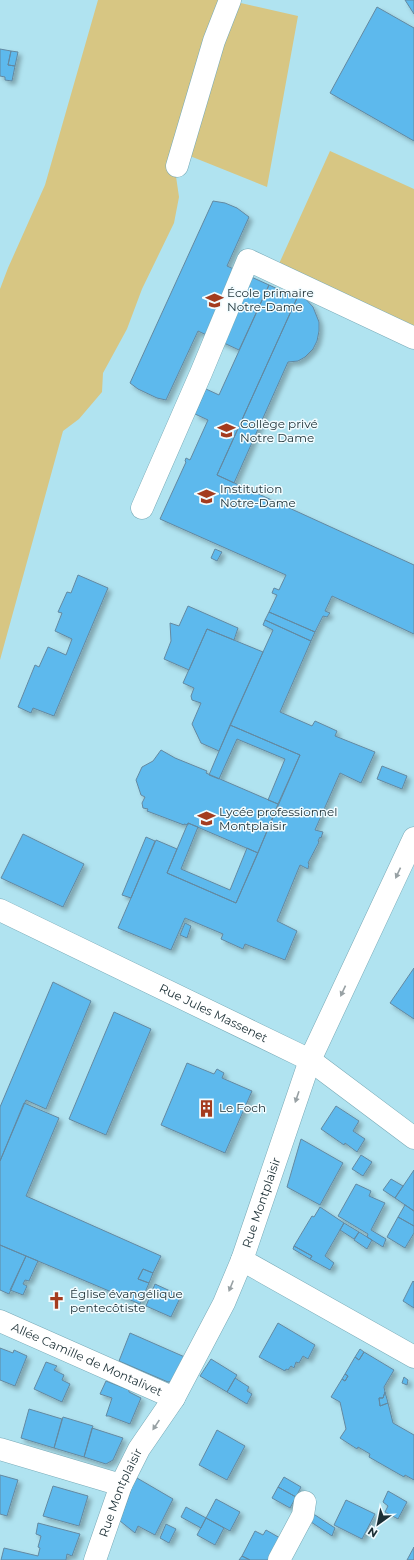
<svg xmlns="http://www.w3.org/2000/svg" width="414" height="1560" viewBox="0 0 414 1560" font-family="Montserrat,sans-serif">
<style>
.green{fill:#d7c683}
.building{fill:#5db9ed;stroke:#6389a1;filter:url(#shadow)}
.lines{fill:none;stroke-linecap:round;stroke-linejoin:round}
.minor-casing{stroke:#77a9b6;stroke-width:23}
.minor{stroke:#fff;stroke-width:22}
.oneway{fill:#98a1a4}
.labels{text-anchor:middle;stroke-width:3;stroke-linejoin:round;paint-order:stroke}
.poi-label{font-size:12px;fill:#1b2f35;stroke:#f2fcff;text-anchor:start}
.street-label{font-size:12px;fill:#1b2f35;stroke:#f2fcff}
</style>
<defs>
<filter id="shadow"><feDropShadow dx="3.5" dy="3.5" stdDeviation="2" flood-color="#0004"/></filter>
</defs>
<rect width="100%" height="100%" fill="#b0e3f0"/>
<path class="green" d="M98,0H220L172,149L179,197L174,223L142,289L127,329L103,373L102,392L79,419L63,431L0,660V289L8,268L45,185Z
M232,1L298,16L267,187L190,156Z
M330,151L414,189V327L278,266Z"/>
<path class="building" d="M405,0H414V14Z
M377,7L414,28V141L330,93Z
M0,49L11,51L8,65L15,66L12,81L5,80V77L0,76Z
M11,51L18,52L15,66L8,65Z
M213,201L225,203L237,208L249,217L227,266L269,285L239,350L198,331L166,400L157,398L138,389L130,383Z
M269,285L297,298L217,475L414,565V634L332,596L325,611L330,613L327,617L323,616L315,632L269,612L277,595L272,593L274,588L279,590L286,575L160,519L186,462L185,461L186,458L190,460L208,420L195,414L206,389L219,395Z
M292,293L303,296L313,307L319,322V331L317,341L313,349L305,357L298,361L288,362L234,483L217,475L297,298L288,294Z
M215,549L222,552L217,561L211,558Z
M78,575L108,588L54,716L33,708L31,713L18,707L35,665L39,667L48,647L66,655L72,639L55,631L62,613L58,612L67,592L71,593Z
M188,606L238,628L234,640L207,629L189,670L164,659L171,641L170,623L179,626Z
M269,612L315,632L311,641L265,620Z
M265,620L311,641L280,712L312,726L315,721L337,731L335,736L375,752L361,783L340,773L315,830L323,832L321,838L320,837L318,841L319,842L308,863L309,864L308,869L300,865L277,921L297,931L285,960L245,944L243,949L221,939L223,934L185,918L171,950L118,928L156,840L177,849L167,873L236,903L300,755L230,725L273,630L263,625Z
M207,629L263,652L219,751L201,743L192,724L201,703L192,700L191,696L194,688L183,683Z
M230,725L300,755L278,804L268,800L285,759L237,739L219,779L209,775Z
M161,750L175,758L207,771L206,773L278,804L258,853L188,823V825L184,824V825L147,811L148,809L143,808L142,803L145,797L141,795L136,780L142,767L153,761Z
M382,766L407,776L402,789L377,779Z
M188,823L198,827L181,869L230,890L247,848L258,853L236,903L167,873Z
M23,834L84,864L63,907L1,878Z
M146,837L155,841L131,898L122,895Z
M185,923L191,926L187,938L180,935Z
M414,968V1019L390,1003Z
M53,982L91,1001L46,1109L26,1100L0,1161V1107Z
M114,1012L151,1029L106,1135L69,1119Z
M187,1063L214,1074L217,1069L224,1073L222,1078L252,1091L225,1153L161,1125Z
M24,1103L59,1118L26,1196L161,1256L153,1273L143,1269L138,1279L149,1283L140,1304L0,1245V1161Z
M336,1106L359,1121L353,1131L365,1139L357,1152L345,1143L344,1145L321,1129Z
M301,1139L343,1163L320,1205L287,1187Z
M361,1155L372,1162L363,1176L352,1169Z
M414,1170V1211L395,1198Z
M391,1179L403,1186L395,1198L383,1190Z
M356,1184L371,1191L369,1196L385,1203L371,1230L386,1239L383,1247L367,1237L368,1234L338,1216Z
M405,1205L414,1211V1226L398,1217Z
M320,1207L344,1223L325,1256L334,1263L330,1270L310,1259L312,1256L294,1246L312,1216L314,1217Z
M398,1217L414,1226V1233L405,1248L387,1237Z
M344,1223L359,1232L354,1239L340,1230Z
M359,1232L372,1240L367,1249L354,1240Z
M0,1245L26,1256L9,1294L0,1290Z
M294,1246L312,1256L310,1259L293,1249Z
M26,1256L38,1261L29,1281L25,1280L23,1284L27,1286L23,1295L10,1290Z
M143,1269L153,1273L149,1283L138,1279Z
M413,1281L414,1282V1308L403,1301Z
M155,1284L181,1296L171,1317L146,1306Z
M278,1323L315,1345L308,1359L303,1356L299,1363L296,1362L294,1368L291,1366L288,1370L286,1369L285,1371L259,1357Z
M130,1333L187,1358L173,1381L168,1382L119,1361Z
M0,1348L13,1353L14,1350L27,1356L15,1386L0,1380Z
M360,1349L364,1352L359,1360L355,1357Z
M364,1352L394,1370L384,1387L385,1392L383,1398H379L380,1406L388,1403L393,1423L414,1435V1480L405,1475L404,1477L369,1457L370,1454L358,1447L357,1449L340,1438L346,1429L340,1402L331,1397L342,1379L345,1381L348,1376L345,1374L355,1357L359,1360Z
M211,1359L237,1375L227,1392L200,1376Z
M46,1362L57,1366L54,1370L64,1375L62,1380L70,1384L62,1402L34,1389Z
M345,1374L348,1376L345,1381L342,1379Z
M404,1377L408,1380L407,1385L402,1383Z
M235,1378L249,1387L247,1391L252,1394L247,1404L227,1392Z
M106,1381L129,1390V1392L141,1398L130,1424L109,1416H106L112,1398L100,1394Z
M385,1392L388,1403L380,1406L379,1398H383Z
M29,1409L62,1419L54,1448L21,1438Z
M63,1417L93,1426L84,1457L54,1448Z
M92,1428L123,1438L113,1460L106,1464L84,1457Z
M217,1430L245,1446L227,1480L199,1465Z
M0,1475L18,1480L7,1516L0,1514Z
M284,1477L301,1487L296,1497L278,1487Z
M137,1478L173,1499L155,1535L138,1526L135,1533L120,1521L132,1487Z
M53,1486L88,1496L79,1526L43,1516Z
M278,1487L296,1497L290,1508L272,1498Z
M388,1491L407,1502L398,1519L385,1512L388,1506L383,1502Z
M216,1499L240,1512L230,1531L206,1518Z
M346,1500L375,1514L362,1539L334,1525Z
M186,1507L206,1518L201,1528L181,1517Z
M312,1513L335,1528L332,1536L308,1520Z
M206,1518L224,1528L215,1545L197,1535Z
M38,1523L80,1534L72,1556L67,1554L66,1560H1L4,1548L38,1556L40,1548L38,1547L41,1536L36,1534Z
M166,1524L176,1529L169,1543L160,1538Z
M266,1530L280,1538L268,1560H250L242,1556L255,1531L263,1535Z
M414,1547V1560H407Z
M242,1556L250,1560H239Z"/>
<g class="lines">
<defs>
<g id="minor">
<path d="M177,166L214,41L230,0"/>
<path d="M142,508L201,373L248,260L414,338"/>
<path id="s1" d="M0,910L310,1060L414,1138"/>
<path d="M242,1260L414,1357"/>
<path id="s2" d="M0,1321L174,1398"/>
<path d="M0,1449L121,1485"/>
<path id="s3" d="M95,1560L121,1485L139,1449L174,1398L224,1303L242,1260L310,1060L414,838"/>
<path d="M279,1560L303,1515L305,1502"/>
</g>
</defs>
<use href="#minor" class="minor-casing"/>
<use href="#minor" class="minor"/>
</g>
<defs><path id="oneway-solid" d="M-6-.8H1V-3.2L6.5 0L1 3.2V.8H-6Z"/></defs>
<g class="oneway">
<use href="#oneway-solid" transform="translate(398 873) rotate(115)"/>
<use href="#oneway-solid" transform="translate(343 991) rotate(115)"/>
<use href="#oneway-solid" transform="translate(297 1097) rotate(109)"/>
<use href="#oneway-solid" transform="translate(231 1286) rotate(112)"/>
<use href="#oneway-solid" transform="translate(156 1425) rotate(124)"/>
</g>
<defs>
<symbol id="school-bare" viewBox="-9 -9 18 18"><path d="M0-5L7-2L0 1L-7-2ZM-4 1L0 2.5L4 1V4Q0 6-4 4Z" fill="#a43c1f" stroke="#f2fcff" stroke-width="2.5" paint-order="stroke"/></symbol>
<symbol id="building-bare" viewBox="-9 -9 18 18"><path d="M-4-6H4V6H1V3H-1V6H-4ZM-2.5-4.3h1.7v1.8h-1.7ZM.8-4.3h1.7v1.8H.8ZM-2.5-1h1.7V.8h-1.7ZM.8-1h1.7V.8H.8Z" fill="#a43c1f" stroke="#f2fcff" stroke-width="2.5" paint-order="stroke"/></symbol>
<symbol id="church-bare" viewBox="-9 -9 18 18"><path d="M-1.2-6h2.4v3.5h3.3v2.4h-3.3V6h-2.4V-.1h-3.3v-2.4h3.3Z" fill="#a43c1f" stroke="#f2fcff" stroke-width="2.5" paint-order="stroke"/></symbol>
</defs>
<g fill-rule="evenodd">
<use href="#school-bare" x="202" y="288" width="25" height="25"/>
<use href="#school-bare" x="214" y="418" width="25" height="25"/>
<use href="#school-bare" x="194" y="484" width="25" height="25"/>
<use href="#school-bare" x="194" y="806" width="25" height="25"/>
<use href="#building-bare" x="194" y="1096" width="25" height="25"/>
<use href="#church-bare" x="44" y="1288" width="25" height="25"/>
</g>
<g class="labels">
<g class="poi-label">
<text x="227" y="297">École primaire<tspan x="227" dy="14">Notre-Dame</tspan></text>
<text x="240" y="428">Collège privé<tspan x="240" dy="14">Notre Dame</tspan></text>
<text x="220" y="493">Institution<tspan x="220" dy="14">Notre-Dame</tspan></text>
<text x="219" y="816">Lycée professionnel<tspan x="219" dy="14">Montplaisir</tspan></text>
<text x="219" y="1112">Le Foch</text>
<text x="70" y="1298">Église évangélique<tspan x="70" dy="14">pentecôtiste</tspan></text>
</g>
<g class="street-label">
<text dy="4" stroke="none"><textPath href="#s1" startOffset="237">Rue Jules Massenet</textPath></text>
<text dy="4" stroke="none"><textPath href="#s3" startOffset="396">Rue Montplaisir</textPath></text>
<text dy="4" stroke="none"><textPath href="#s2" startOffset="95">Allée Camille de Montalivet</textPath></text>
<text dy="4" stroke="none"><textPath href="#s3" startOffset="72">Rue Montplaisir</textPath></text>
</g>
</g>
<g transform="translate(378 1524) rotate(213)" stroke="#f2fcff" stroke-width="3" paint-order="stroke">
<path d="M0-3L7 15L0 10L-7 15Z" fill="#1b2f35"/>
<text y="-6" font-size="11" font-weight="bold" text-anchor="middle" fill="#1b2f35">N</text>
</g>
</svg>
